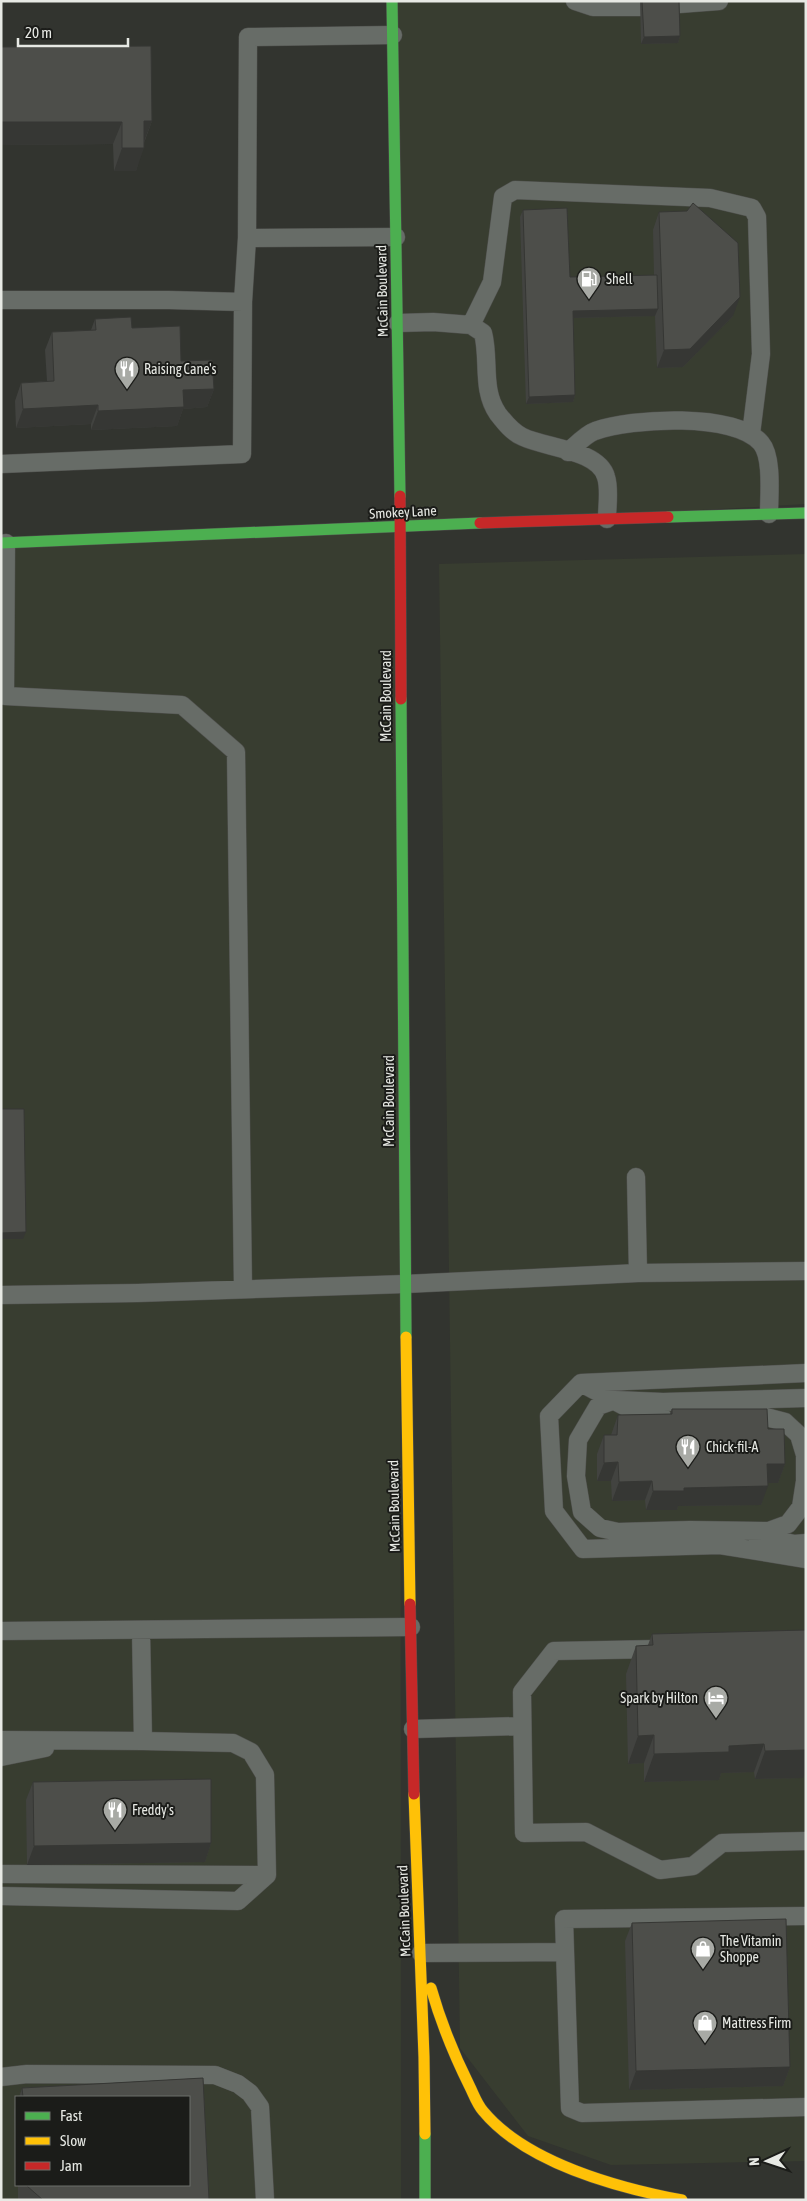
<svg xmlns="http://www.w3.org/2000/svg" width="807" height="2201" viewBox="0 0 807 2201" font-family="'Asap Condensed',sans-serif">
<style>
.built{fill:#383d30;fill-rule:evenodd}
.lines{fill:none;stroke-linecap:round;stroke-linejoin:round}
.lane-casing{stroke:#4f504d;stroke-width:19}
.fast-casing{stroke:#4f504d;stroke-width:12}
.slow-casing{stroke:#4f504d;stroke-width:12}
.jam-casing{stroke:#4f504d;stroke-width:12}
.lane{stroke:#676c67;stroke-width:18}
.fast{stroke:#4caf50;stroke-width:11}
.slow{stroke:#ffc107;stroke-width:11}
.jam{stroke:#c62828;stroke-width:11}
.wall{fill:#424340}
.shaded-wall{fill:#363734}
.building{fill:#4d4e4a;stroke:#363734}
.labels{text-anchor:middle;stroke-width:4;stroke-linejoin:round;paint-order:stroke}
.poi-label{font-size:14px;fill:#e7e9e4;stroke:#1b1c19;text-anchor:start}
.street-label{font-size:14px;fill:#e7e9e4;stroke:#1b1c19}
</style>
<rect width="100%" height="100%" fill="#32342f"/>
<path class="built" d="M392,1H806V504L400,527L401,2200H1V540L400,527ZM16,2097H189V2185H16Z
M806,554V2161L611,2165L528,2136L460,2048L439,564Z"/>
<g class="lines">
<defs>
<path id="lane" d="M575,1L593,7H640L719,1
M247,238L396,237
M1,300H169L243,302L247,238L248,37L393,35
M398,323L433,322L471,325L483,333C490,360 481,390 498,414C505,423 513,433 523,437C546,448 599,450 606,477C610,489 607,506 607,519
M471,325L492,282L503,197L515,190L710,198L752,208L757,217L761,354L751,434
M568,452C576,445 586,434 595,431C631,418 735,412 761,443C773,457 769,496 769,514
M1,464L242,454L243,302
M6,543L5,696L182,705L236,752L243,1289
M636,1177L638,1273
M1,1295L138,1293L405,1284L638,1273L806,1271
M806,1373L581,1383L549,1416L554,1511L583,1549L720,1545L806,1559
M581,1383L643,1416H662
M746,1417H766L785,1422L799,1435L805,1455V1481L801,1507L788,1524L769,1531L690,1530L618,1532L600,1528L582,1512L576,1476L578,1440L598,1406L615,1400L663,1402L806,1398
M756,1535L794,1544L806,1543
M1,1631L411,1627
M657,1649L554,1651L522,1692L524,1833L586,1832L660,1870L693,1866L722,1843L806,1841
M413,1729L522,1726
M1,1740L143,1741
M1,1757L45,1748
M1,1874L267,1875
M1,1896L238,1901L267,1875L265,1775L251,1752L233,1743L143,1741L141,1630
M806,1916L564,1919L570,2108L582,2113L806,2107
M421,1953L565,1952
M1,2077L27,2074L215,2075L238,2084L250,2093L260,2107L265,2200"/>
<path id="fast" d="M392,1L400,496
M668,517L806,513
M1,543L480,523
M401,699L406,1337
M425,2134V2200"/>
<path id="slow" d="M406,1337L410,1604
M414,1794L424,2057L425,2134
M431,1988C441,2023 454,2055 470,2087C474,2095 477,2104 483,2111C526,2163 619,2188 682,2200"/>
<path id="jam" d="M400,496L401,699
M480,523L668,517
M410,1604L414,1794"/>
</defs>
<use href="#lane" class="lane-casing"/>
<use href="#fast" class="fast-casing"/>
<use href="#slow" class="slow-casing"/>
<use href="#jam" class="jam-casing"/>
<use href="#lane" class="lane"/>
<use href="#fast" class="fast"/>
<use href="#slow" class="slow"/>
<use href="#jam" class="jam"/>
</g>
<path class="wall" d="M640,1H679L680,36L678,43L641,44Z
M1,47L152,121L144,143L136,171H114L113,144L1,145Z
M523,210L570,277L654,275L653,230L659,212L733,316L683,367L657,368L655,316L573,318L575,395L573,402L526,404L520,217Z
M95,319L132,328L181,361L214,389L207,407L183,409L177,426L91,430V424L16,428L15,401L21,383L47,381L45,350L52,332L91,330Z
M672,1409L768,1429L785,1464L778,1483H768L761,1505L678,1506L677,1510H646L645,1500L612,1501L611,1481H597V1454L604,1435H611L618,1415L670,1414Z
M652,1634L805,1772L803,1778L755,1779L754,1772L721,1773L719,1780L644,1782V1763L628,1764L626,1674L636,1646L648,1645Z
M33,1782L211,1843L205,1862L27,1865L26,1800Z
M632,1923L790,2067L783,2086L629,2090L625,1941Z
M203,2078L209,2200H18V2185H189V2097H19L22,2088Z
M16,2104V2158L14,2111Z"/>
<path class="shaded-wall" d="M680,36L678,43L641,44L644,37Z
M144,121H152L143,144Z
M1,122H122L113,144L1,145Z
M122,148H144L136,171H114Z
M740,297L733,316L683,367L657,368L664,350Z
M658,309L655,316L570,318L573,311Z
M214,389L207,407L183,409L177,426L91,430L98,411L183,390Z
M575,395L573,402L526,404L529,397Z
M98,405L91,424L16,428L23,409Z
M26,1232L23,1239H1V1233Z
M618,1462L611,1481H597L604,1463Z
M767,1464H785L778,1483H760Z
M652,1481L645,1500L612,1501L619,1482Z
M768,1486L761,1505L678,1506L677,1510H646L653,1491L684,1488Z
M654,1735L644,1763L628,1764L638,1736Z
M764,1744L754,1772L721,1773L719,1780L644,1782L654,1754L729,1746Z
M806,1750V1772L803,1778L755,1779L765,1751Z
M211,1843L205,1862L27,1865L34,1846Z
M790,2067L783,2086L629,2090L636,2071Z"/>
<path class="building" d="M642,1H679L680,36L644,37Z
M151,46L152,121H144V148H122V122H1V47Z
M693,203L738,243L740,297L690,349L664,350L659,212L687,211Z
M567,208L570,277L657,275L658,309L573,311L575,395L529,397L523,210Z
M131,317L132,328L180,326L181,361L212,360L214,389L183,390L184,407L98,411V405L23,409L21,383L54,381L52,332L96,330L95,319Z
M1,1109H24L26,1232L1,1233Z
M672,1409H767L768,1429H784L785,1464H767L768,1486L684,1488V1491H653L652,1481L619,1482L618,1462L604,1463V1435H617L618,1415L672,1414Z
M806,1630V1750L765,1751L764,1744L729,1746V1752L654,1754V1735L638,1736L636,1646L653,1645L652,1634Z
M211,1779V1843L34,1846L33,1782Z
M786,1919L790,2067L636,2071L632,1923Z
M203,2078L209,2200H43L27,2186V2185H189V2097H23L22,2088Z"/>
<defs>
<symbol id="fuel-pin" viewBox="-11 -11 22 30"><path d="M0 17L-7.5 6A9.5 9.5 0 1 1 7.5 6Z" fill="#a8aaa5" stroke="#1b1c19"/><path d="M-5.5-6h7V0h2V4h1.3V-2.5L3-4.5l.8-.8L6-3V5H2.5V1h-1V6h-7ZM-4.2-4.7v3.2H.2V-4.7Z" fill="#fff"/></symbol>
<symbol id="restaurant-pin" viewBox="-11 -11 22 30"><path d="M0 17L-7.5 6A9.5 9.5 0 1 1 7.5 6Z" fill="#a8aaa5" stroke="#1b1c19"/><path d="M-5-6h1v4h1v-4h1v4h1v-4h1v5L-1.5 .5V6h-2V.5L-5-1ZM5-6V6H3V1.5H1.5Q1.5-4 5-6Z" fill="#fff"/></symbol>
<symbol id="hotel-pin" viewBox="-11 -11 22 30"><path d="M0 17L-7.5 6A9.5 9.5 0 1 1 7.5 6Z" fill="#a8aaa5" stroke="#1b1c19"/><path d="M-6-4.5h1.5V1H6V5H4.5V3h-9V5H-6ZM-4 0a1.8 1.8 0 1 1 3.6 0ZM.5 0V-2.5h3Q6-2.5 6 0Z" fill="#fff"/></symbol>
<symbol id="shop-pin" viewBox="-11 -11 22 30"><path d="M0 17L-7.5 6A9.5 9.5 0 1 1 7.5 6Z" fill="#a8aaa5" stroke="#1b1c19"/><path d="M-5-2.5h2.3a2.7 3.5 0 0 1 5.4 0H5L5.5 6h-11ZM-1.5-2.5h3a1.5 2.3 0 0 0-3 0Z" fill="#fff"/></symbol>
</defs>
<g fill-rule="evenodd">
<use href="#fuel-pin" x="575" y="265" width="28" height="38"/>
<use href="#restaurant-pin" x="113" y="355" width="28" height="38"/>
<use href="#restaurant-pin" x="674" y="1433" width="28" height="38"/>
<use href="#hotel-pin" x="702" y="1684" width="28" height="38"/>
<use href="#restaurant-pin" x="101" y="1796" width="28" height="38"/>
<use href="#shop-pin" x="689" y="1935" width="28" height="38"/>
<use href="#shop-pin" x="691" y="2009" width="28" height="38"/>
</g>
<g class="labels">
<g class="poi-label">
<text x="606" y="284">Shell</text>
<text x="144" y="374">Raising Cane's</text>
<text x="706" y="1452">Chick-fil-A</text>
<text x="698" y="1703" text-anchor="end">Spark by Hilton</text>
<text x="132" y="1815">Freddy's</text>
<text x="720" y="1946">The Vitamin<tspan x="720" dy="16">Shoppe</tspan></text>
<text x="722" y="2028">Mattress Firm</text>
</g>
<g class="street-label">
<text transform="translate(382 291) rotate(-91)" y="5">McCain Boulevard</text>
<text transform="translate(403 512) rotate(-3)" y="5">Smokey Lane</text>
<text transform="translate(386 696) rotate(-90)" y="5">McCain Boulevard</text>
<text transform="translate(389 1101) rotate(-90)" y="5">McCain Boulevard</text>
<text transform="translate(394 1506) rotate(-91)" y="5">McCain Boulevard</text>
<text transform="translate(404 1911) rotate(-92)" y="5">McCain Boulevard</text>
</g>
</g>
<rect width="807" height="2201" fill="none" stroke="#e7e9e4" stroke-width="5"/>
<rect x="15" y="2096" width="175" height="90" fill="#1b1c19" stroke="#6d6e6a"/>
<rect x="25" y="2112" width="25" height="8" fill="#4caf50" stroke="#6d6e6a"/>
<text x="60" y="2121" font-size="15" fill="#e7e9e4">Fast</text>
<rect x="25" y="2137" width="25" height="8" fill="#ffc107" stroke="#6d6e6a"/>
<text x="60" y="2146" font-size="15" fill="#e7e9e4">Slow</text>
<rect x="25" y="2162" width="25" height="8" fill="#c62828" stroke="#6d6e6a"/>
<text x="60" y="2171" font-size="15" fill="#e7e9e4">Jam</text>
<g transform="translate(767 2161) rotate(267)" stroke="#1b1c19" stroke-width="4" paint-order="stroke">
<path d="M0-4L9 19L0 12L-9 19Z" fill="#e7e9e4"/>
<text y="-8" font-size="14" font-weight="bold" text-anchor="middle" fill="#e7e9e4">N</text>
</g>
<path d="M18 38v8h110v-8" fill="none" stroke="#e7e9e4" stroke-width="2.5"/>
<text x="25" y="38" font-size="15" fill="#e7e9e4" stroke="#1b1c19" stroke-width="4" paint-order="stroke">20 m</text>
</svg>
